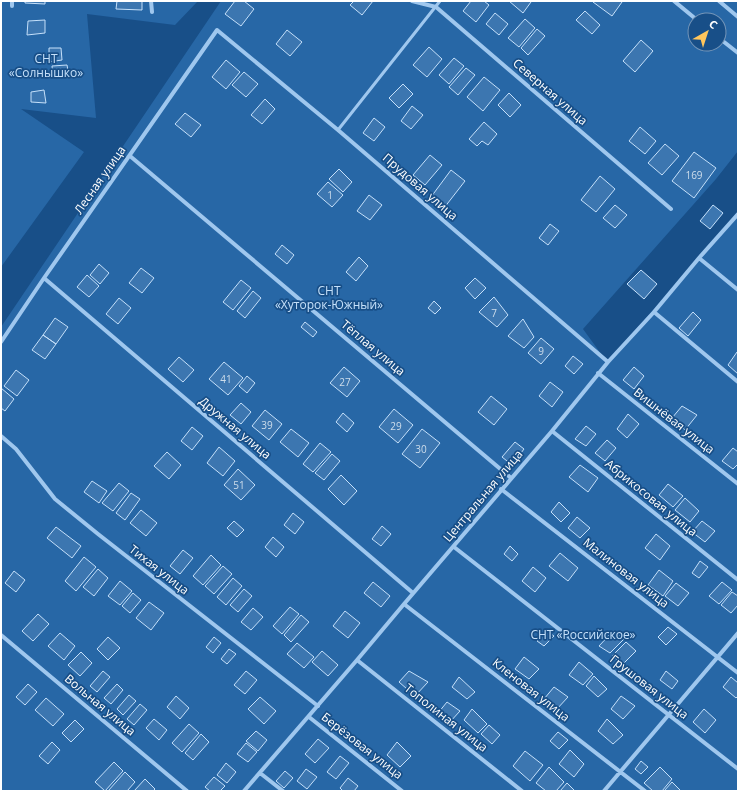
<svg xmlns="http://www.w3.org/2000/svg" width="739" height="792" viewBox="0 0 739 792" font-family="'Open Sans',sans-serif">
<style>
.green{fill:#2767a6;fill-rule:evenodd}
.building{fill:#3c76b0;stroke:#c5e0fa}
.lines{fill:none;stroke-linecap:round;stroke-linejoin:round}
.service{stroke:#9fc7ee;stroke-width:3}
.minor{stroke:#9fc7ee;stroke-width:4}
.labels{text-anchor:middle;stroke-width:3.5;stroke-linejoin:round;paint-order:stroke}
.number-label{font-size:10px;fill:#ceddeb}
.park-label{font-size:12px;fill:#c5e0fa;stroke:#184f88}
.street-label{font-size:12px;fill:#fff;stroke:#184f88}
</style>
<rect width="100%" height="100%" fill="#184f88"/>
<path class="green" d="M1,1H198L175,25L87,14L96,118L21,109L84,152L1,267Z
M221,1H738V151L716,179L583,329L607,362L738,214V791H1V327ZM695,20H719V44H695Z"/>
<path class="building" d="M25,1H45V4L25,3Z
M117,1H142V10L116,9Z
M235,1H244L254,9L241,26L225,14Z
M354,1H373L362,15L350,5Z
M471,1H484L489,5L476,22L463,11Z
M509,1H530L531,2L523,13Z
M594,1H622V2L612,16L593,2Z
M585,11L600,25L592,34L576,20Z
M495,13L508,24L499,35L486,24Z
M525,19L535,28L519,47L508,38Z
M45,20V33L27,35L28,21Z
M537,29L545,36L528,55L521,48Z
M287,30L302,42L290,56L276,44Z
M641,40L653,51L635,72L623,61Z
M429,47L442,59L427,77L413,65Z
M49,48H61L62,60L49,62Z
M454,58L464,66L449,84L439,75Z
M226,60L240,72L226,89L212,77Z
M67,65L69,76L53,77L52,66Z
M466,68L475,75L458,95L449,87Z
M244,72L258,84L246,97L232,85Z
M484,77L500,90L483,111L467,97Z
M403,84L413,94L399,108L389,98Z
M44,90L46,103L31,102V92Z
M509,93L521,105L510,117L498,105Z
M265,99L275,109L262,124L251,115Z
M412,106L423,115L411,129L401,121Z
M185,113L201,125L191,137L175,124Z
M374,118L385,127L374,141L363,133Z
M484,122L497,134L488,145L482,141L477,146L469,139Z
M640,127L656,141L645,154L629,141Z
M665,144L679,156L662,175L648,163Z
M694,152L716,168L694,198L672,181Z
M430,155L442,165L425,185L413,175Z
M339,169L352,182L343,192L329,179Z
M451,170L465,181L444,208L431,197Z
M600,176L615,189L596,212L581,200Z
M328,182L343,195L332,207L317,194Z
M369,195L382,205L370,220L357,211Z
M615,205L627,215L615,228L603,218Z
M713,205L723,213L710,229L700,221Z
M550,224L559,231L548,245L539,238Z
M282,245L294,255L287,264L275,254Z
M359,257L368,266L356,281L346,272Z
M99,264L109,273L100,284L90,275Z
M141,268L154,278L142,293L129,283Z
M641,270L657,284L644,299L627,284Z
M87,275L99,286L89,297L77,287Z
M475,278L486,288L475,299L465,288Z
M241,280L251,288L233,310L223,302Z
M253,291L261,298L245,318L237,311Z
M494,297L508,315L497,327L479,312Z
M119,298L131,308L118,324L106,314Z
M434,301L441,308L435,314L428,308Z
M693,312L701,320L688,336L679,328Z
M55,318L68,327L56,344L43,335Z
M523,319L534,337L524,348L508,336Z
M305,322L317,332L313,337L301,327Z
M43,335L56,344L45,359L32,350Z
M541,338L554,349L541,364L528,353Z
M737,352L738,353V374L728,365Z
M573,356L583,364L574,374L565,366Z
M179,357L194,370L183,382L168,369Z
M224,362L243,378L228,395L209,379Z
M344,367L360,381L347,397L330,383Z
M634,367L644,376L634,389L623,380Z
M16,370L29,380L17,396L4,386Z
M247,376L255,383L247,393L239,386Z
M550,382L563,392L552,407L539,396Z
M1,388L14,399L5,411L1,408Z
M491,396L507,409L494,425L478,412Z
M241,403L251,412L241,424L230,415Z
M682,406L697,415L685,430L672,418Z
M394,409L413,425L398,443L379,427Z
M265,410L282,424L269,440L252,426Z
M343,413L354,423L347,432L336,422Z
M628,414L639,424L627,438L617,429Z
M586,426L596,434L586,446L575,439Z
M192,427L203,436L192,450L181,441Z
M291,429L309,443L298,457L280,442Z
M422,429L440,443L420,468L402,454Z
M607,440L616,448L605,461L595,453Z
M515,442L524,449L512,465L502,457Z
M320,443L331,452L313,472L303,464Z
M219,447L235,461L223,476L207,463Z
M733,448L738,452V464L733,469L722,461Z
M167,452L181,465L169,479L154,466Z
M332,454L340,461L324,480L315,473Z
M580,465L598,478L588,492L569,477Z
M238,469L255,485L241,500L224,485Z
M341,475L357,491L344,505L328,489Z
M92,481L107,491L99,503L84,492Z
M119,483L129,491L113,511L102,503Z
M668,484L683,496L673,507L659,495Z
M131,493L140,499L125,520L116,513Z
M685,498L699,511L690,522L675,510Z
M559,502L570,513L561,522L551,512Z
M141,510L157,523L146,536L130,523Z
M293,513L304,522L295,534L284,525Z
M577,517L590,528L580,538L568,528Z
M234,521L244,530L237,537L227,528Z
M702,521L715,531L705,542L692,532Z
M382,526L391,534L381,546L372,539Z
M56,527L81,546L72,558L47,538Z
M656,534L670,546L660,560L645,548Z
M273,537L284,547L276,557L265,547Z
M510,546L518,554L512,561L504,554Z
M183,550L193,558L180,574L170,566Z
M560,553L578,568L568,581L549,566Z
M211,555L221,565L203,585L193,576Z
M84,557L96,567L76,591L65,581Z
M700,561L708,567L699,578L692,573Z
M223,566L232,574L214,594L205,586Z
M533,567L546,578L535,592L522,581Z
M98,569L108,578L94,596L83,587Z
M659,570L673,581L663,596L648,585Z
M14,571L25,580L16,592L5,583Z
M233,578L242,586L226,605L217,597Z
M120,581L132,591L120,605L108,596Z
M373,582L390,596L381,607L364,593Z
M722,582L732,590L719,604L709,596Z
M676,583L689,593L678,606L665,596Z
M244,589L252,596L238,612L230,605Z
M732,592L738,596V605L731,613L721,605Z
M133,593L141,600L130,613L122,606Z
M149,602L164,613L151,630L136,618Z
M290,607L299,614L282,634L273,626Z
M253,608L263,617L251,630L241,622Z
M345,611L360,623L348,638L333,626Z
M38,614L49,624L33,641L22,631Z
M301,615L309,622L291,642L284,635Z
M668,627L677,634L666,645L658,637Z
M547,631L554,636L544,646L537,641Z
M613,631L624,639L610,653L599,646Z
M60,633L75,646L64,660L48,646Z
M108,637L120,648L108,660L97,649Z
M214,637L221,643L213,653L206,647Z
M626,642L636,651L623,664L612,656Z
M297,643L314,657L304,668L287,654Z
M229,649L236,654L227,664L221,659Z
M322,651L338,665L328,676L312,662Z
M81,652L92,663L80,676L68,665Z
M524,657L539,669L529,679L515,669Z
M579,662L593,674L583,685L569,675Z
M103,671L110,677L97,692L90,686Z
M246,671L257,680L245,694L234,685Z
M409,671L428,682L415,696L399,682Z
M666,671L678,681L672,689L660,680Z
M594,676L607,689L598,697L586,686Z
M459,677L475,692L467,699L452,687Z
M731,677L738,683V696L736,698L723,687Z
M28,684L37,692L25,705L16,697Z
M117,684L123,690L111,704L104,698Z
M554,687L568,697L556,710L544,699Z
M129,695L136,701L123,715L117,709Z
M176,696L189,708L180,719L167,707Z
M621,696L635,706L623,719L611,709Z
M260,697L276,711L264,724L248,709Z
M46,698L64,714L53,726L35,710Z
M447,702L460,711L449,723L438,713Z
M140,704L147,710L134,725L127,719Z
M472,709L487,724L478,733L464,720Z
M704,709L716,720L705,733L693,722Z
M154,719L167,730L159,740L146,728Z
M607,719L623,735L613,744L598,731Z
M75,720L84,729L71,742L62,733Z
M189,724L199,733L182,752L172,743Z
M489,725L500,735L492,744L481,734Z
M256,731L267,740L258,751L246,741Z
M558,732L568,740L559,749L550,741Z
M201,734L209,742L193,760L185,753Z
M318,739L329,748L315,763L305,754Z
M52,742L60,750L48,764L39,756Z
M397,742L411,756L400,767L387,755Z
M246,743L257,752L248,762L237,754Z
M570,750L584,764L574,777L559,764Z
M525,751L543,765L530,781L513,766Z
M340,756L349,763L336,779L327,772Z
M641,761L648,767L641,774L635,769Z
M114,762L123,771L105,791L95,782Z
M226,763L236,772L227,783L217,775Z
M549,767L564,782L556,791H546L536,783Z
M660,767L672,779L662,791H653L644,783Z
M306,769L317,777L307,789L297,781Z
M285,771L293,778L284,788L276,781Z
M125,772L135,782L127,791H108Z
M214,777L225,786L220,791H210L205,787Z
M348,778L358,786L354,791H343L340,788Z
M145,779L155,789L153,791H134Z
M672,782L681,791H664Z
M567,783L575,791H560Z"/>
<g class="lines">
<path class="service" d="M338,130L440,1"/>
<path class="minor" d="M12,1V6
M151,1L152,12
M412,1L436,7L671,209
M674,1L697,20
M719,1L738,17
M719,38L738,53
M130,156L511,478
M699,258L738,290
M44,278L413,593
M654,312L738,382
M1,342L44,278L217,30L338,130L608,362
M598,373L738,484
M552,431L738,580
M1,436L16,449L55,499L98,534L318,706
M501,489L738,673
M454,547L738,769
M404,604L645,791
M1,635L187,791
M357,660L522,791
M309,717L402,791
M260,773L283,791
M244,791L357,660L404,604L552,431L608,362L654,312L699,258L738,214
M604,791L738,633"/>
</g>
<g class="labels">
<g class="number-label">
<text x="694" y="179">169</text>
<text x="330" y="199">1</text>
<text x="494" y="317">7</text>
<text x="541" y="355">9</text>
<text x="226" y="383">41</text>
<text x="345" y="386">27</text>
<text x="267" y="429">39</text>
<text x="396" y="430">29</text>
<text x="421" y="453">30</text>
<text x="239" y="489">51</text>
</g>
<g class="park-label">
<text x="46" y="63">СНТ<tspan x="46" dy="14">«Солнышко»</tspan></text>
<text x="329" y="295">СНТ<tspan x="329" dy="14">«Хуторок-Южный»</tspan></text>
<text x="583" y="639">СНТ «Российское»</text>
</g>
<g class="street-label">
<text transform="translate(550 92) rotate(41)" y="4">Северная улица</text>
<text transform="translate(100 180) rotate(-55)" y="4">Лесная улица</text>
<text transform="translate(420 187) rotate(41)" y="4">Прудовая улица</text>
<text transform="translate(373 348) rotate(40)" y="4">Тёплая улица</text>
<text transform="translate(674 421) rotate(38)" y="4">Вишнёвая улица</text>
<text transform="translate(235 428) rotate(40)" y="4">Дружная улица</text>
<text transform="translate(483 496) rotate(-50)" y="4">Центральная улица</text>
<text transform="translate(651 498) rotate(39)" y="4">Абрикосовая улица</text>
<text transform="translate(159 570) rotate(38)" y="4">Тихая улица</text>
<text transform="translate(626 573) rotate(38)" y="4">Малиновая улица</text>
<text transform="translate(649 687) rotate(38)" y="4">Грушовая улица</text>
<text transform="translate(531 690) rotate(38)" y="4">Кленовая улица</text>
<text transform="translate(100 705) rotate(40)" y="4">Вольная улица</text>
<text transform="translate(446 718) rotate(38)" y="4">Тополиная улица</text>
<text transform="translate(362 746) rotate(38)" y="4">Берёзовая улица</text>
</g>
</g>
<rect width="739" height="792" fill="none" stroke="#ffffff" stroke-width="4"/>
<g transform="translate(707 32) rotate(39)"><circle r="19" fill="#184f88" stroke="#7495b8"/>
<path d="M0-3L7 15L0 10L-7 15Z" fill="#ffc65c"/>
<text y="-6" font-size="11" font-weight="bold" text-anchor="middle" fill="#ffffff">С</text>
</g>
</svg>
